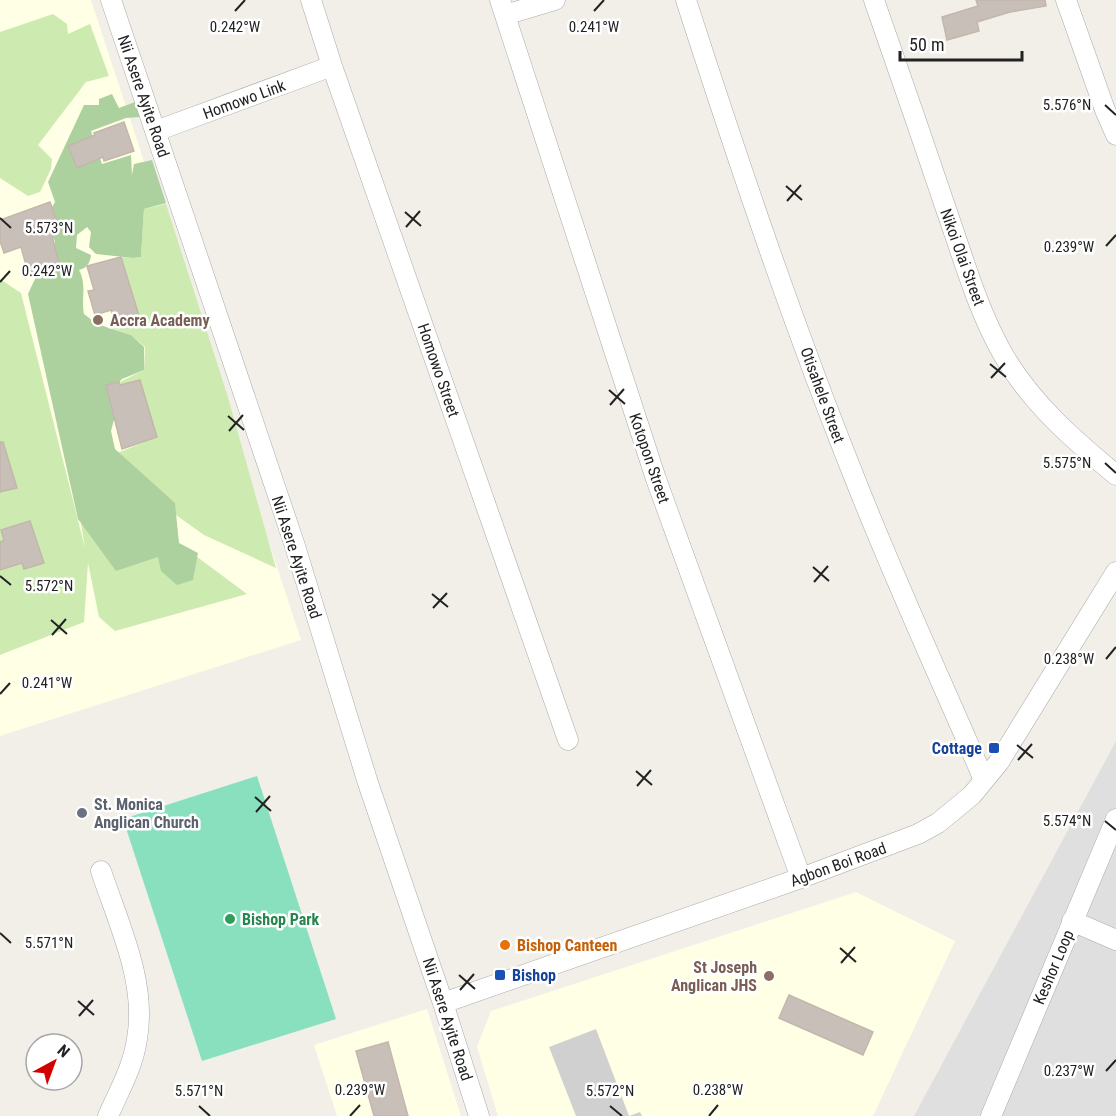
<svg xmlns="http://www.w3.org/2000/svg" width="1116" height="1116" viewBox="0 0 1116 1116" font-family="'Roboto Condensed',sans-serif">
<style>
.residential{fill:#e0dfdf}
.education{fill:#ffffe5}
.religious{fill:#d0d0d0}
.grass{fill:#cdebb0}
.forest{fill:#add19e}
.pitch{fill:#88e0be}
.building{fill:#c7bfb8;stroke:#c4b6ab;stroke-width:1.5}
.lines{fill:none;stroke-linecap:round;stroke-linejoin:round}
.minor-casing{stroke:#a9a9a9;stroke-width:21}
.minor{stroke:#fff;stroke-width:20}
.ticks{fill:none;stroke:#222;stroke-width:2}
.education-dot{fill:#8d6e63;stroke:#fff;stroke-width:2}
.transit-dot{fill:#1a4fb4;stroke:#fff;stroke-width:2}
.worship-dot{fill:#6b7280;stroke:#fff;stroke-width:2}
.leisure-dot{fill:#2e9e5b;stroke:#fff;stroke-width:2}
.food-dot{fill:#e8710a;stroke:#fff;stroke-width:2}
.labels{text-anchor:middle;stroke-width:5;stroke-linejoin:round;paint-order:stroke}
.street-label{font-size:16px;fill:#222;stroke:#fff}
.education-label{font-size:16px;font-weight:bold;fill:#785e54;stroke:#fff;text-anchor:start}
.transit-label{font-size:16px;font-weight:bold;fill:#164399;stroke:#fff;text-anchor:end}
.worship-label{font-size:16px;font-weight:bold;fill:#5b616d;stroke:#fff;text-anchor:start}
.leisure-label{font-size:16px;font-weight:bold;fill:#27864d;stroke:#fff;text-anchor:start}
.food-label{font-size:16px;font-weight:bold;fill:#c56008;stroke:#fff;text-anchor:start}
.ticks-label{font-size:15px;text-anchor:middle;fill:#222;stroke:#fff;stroke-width:5;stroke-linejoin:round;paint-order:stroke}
</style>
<rect width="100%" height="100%" fill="#f2efe9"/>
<path class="residential" d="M1116,741V1116H914Z"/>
<path class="education" d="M0,0H91L301,640L0,736Z
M856,892L955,941L873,1116H498L477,1047L491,1011Z
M427,1009L461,1116H337L314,1045Z"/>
<path class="religious" d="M596,1029L629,1116L640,1112L642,1116H576L549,1047Z"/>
<path class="grass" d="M53,14L67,24L68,34L90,24L109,76L86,82L38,145L52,159L51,169L40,192L28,196L0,178V32Z
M166,204L227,394L276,568L204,535L120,475L110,456L157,437L140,380L127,383L122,392L120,382L144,370L145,347L131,335L111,328L141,320L133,297L114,302L130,288L121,257L132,258L141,257L144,209Z
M0,279L21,293L85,548L71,463L247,594L115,631L99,617L88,563L84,622L0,655Z"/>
<path class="forest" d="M112,94L119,108L135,102L140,117L126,118L91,131L102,164L131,155L132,175L134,164L152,160L166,203L144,209L141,257L133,258L96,254L89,247L91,232L87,227L77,235L76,248L91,255C90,263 87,268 79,270C87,285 81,298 84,314L97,324L131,335L144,347V370L122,379L115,386V416L111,431L115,449L175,503L179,543L198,553L193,580L177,585L161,571L158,557L116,571L78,519L28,294L40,268L52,262L55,241L49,230L47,216L55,202L48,182L84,105H99V99Z"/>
<path class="pitch" d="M257,776L336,1019L202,1061L123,819Z"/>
<path class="building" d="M976,0H1045L1046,6L1010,12L977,22L979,31L947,40L942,17L978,6Z
M124,122L134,151L104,161L103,157L77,168L68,146L95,135L94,133Z
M50,202L61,232L52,235L60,268L29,276L21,247L4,253L0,241V220Z
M121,257L140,319L116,326L111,310L95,315L88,291L94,290L87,266Z
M140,380L157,437L122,449L106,385L119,382L120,385Z
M0,442H3L17,488L0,492Z
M30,521L44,563L24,569L22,563L0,570V542L4,540L1,530Z
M789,995L873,1032L863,1055L779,1018Z
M388,1042L408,1116H374L356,1051Z"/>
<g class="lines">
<defs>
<path id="minor" d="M111,0L294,543L368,783L443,1003L479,1116
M311,0L332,66L568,740
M500,0L656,479L801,878
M686,0C738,161 792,322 855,479C895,581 941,680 984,780
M874,0C899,71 923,141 947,212C964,260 978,311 1004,356C1032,404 1074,440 1116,475
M1066,0L1105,110L1116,135
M505,15L555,0
M156,131L332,66
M101,871C119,925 147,982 137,1039C133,1067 119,1091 108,1116
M1072,921L1116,940
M443,1003L801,878L918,834L938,823L972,795L999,762L1116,572
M991,1116L1116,819"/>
</defs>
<use href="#minor" class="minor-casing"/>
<use href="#minor" class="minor"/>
</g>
<path class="ticks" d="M235,11L245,0M594,11L604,0M1105,105L1116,115M786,186L802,200M787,201L801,185M405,212L421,226M0,218L11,228M406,227L420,211M1106,246L1116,235M0,282L10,271M990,364L1006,377M991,378L1005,363M609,390L625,404M610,405L624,389M228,416L244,430M229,431L243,415M1105,463L1116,473M813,567L829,581M0,576L11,585M814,582L828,566M432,594L448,607M433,608L447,593M51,620L67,634M52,635L66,619M1106,659L1116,647M0,694L10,683M1017,745L1033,758M1018,760L1032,744M636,771L652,785M637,786L651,770M255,797L271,811M256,812L270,796M1105,821L1116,830M0,933L11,943M840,948L856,962M841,963L855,947M459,975L475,989M460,990L474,974M78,1001L94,1015M79,1016L93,1000M1106,1071L1116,1060M199,1106L210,1116M610,1106L622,1116M350,1116L360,1105M709,1116L718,1105"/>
<g class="education-dot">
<circle cx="98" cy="320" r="6"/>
<circle cx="769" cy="976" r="6"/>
</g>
<g class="transit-dot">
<rect x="988" y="742" width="12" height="12" rx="3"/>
<rect x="494" y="969" width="12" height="12" rx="3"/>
</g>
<circle class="worship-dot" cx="82" cy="813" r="6"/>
<circle class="leisure-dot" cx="230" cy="919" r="6"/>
<circle class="food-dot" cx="505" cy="945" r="6"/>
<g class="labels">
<g class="street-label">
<text transform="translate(144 96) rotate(71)" y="6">Nii Asere Ayite Road</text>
<text transform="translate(244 99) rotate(-20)" y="6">Homowo Link</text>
<text transform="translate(963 257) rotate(70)" y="6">Nikoi Olai Street</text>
<text transform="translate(439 370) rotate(71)" y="6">Homowo Street</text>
<text transform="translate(823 395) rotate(70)" y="6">Otisahele Street</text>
<text transform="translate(650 458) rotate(71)" y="6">Kotopon Street</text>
<text transform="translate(297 557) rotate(72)" y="6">Nii Asere Ayite Road</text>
<text transform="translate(838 864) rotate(-20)" y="6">Agbon Boi Road</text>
<text transform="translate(1053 967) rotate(-67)" y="6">Keshor Loop</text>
<text transform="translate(448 1019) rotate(72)" y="6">Nii Asere Ayite Road</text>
</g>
<g class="education-label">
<text x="110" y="326">Accra Academy</text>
<text x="757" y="973" text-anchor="end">St Joseph<tspan x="757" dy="18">Anglican JHS</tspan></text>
</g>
<g class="transit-label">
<text x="982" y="754">Cottage</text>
<text x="512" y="981" text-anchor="start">Bishop</text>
</g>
<g class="worship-label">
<text x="94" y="810">St. Monica<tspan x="94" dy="18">Anglican Church</tspan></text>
</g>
<g class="leisure-label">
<text x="242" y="925">Bishop Park</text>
</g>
<g class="food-label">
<text x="517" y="951">Bishop Canteen</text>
</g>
</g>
<g class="ticks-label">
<text x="235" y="32">0.242°W</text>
<text x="594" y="32">0.241°W</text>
<text x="1067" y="110">5.576°N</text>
<text x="49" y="233">5.573°N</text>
<text x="1069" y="252">0.239°W</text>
<text x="47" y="276">0.242°W</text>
<text x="1067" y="468">5.575°N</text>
<text x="49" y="591">5.572°N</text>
<text x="1069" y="664">0.238°W</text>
<text x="47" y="688">0.241°W</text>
<text x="1067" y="826">5.574°N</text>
<text x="49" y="948">5.571°N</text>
<text x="1069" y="1076">0.237°W</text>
<text x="360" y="1095">0.239°W</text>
<text x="718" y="1095">0.238°W</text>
<text x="199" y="1096">5.571°N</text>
<text x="610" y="1096">5.572°N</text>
</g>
<g transform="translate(54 1062) rotate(41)"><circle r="28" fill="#ffffff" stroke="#a7a7a7" stroke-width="1.5"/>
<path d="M0-4.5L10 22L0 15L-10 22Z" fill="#d40000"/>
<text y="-9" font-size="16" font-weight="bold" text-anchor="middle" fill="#222222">N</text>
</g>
<path d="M900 51v9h122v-9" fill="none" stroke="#222222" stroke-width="3"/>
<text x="909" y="51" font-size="18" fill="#222222" stroke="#ffffff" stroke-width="4.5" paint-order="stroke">50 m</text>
</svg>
